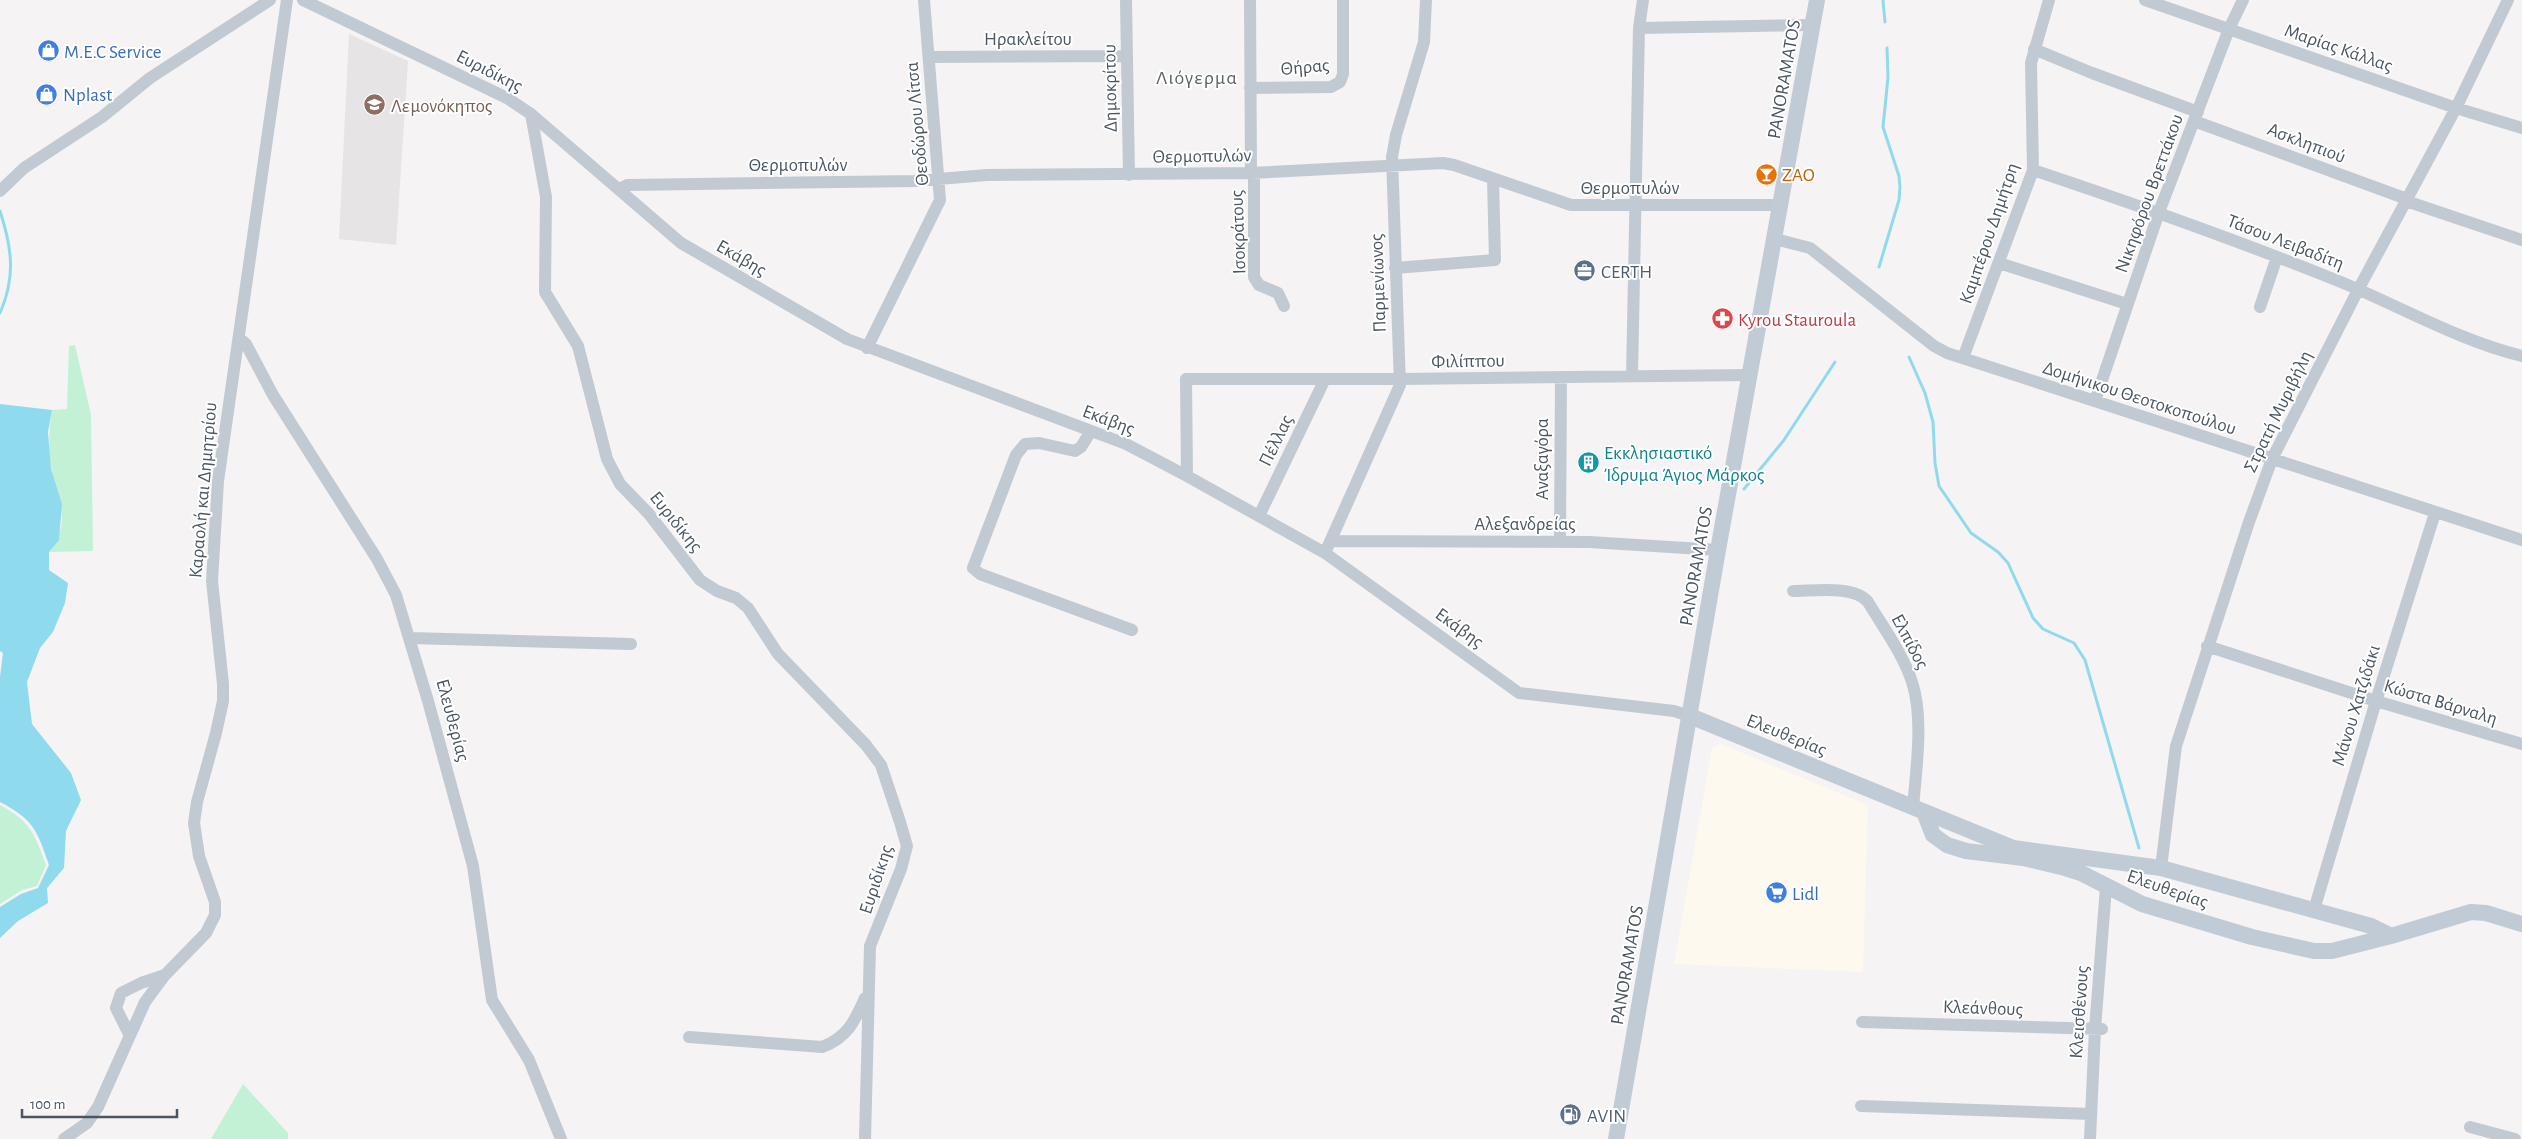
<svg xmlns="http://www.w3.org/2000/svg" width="2522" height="1139" viewBox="0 0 2522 1139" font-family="'Alegreya Sans',sans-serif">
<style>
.commercial{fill:#fdf9ef}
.education{fill:#e6e4e5}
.green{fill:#c3f1d5}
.water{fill:#90daee}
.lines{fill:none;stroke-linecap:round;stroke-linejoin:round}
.stream{stroke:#90daee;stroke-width:3}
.street{stroke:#c1cad2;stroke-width:12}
.secondary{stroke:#c1cbd6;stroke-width:16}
.labels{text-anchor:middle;stroke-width:4;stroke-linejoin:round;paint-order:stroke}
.street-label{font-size:19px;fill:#4a5661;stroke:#fff}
.shop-label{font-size:19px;fill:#366cbe;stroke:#fff;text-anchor:start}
.education-label{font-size:19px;fill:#785e54;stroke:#fff;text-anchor:start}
.food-label{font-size:19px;fill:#c56008;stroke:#fff;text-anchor:start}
.service-label{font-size:19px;fill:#4e5e75;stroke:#fff;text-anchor:start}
.health-label{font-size:19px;fill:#be3a42;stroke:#fff;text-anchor:start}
.culture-label{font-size:19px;fill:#0d838f;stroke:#fff;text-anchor:start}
.neighbourhood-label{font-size:20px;letter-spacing:1px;fill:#5f6368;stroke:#fff}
</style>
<rect width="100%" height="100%" fill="#f5f3f3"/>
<path class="commercial" d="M1721,744L1868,805L1863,972L1674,964L1712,748Z"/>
<path class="education" d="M349,34L408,61L396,245L339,239Z"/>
<path class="green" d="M75,345L91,415L93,551L49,552C73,522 57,500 51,468C48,448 49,430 52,410L67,409L69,346Z
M0,805C31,822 34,833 46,865L37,886L22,890L0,904Z
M243,1084L288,1133V1139H211Z"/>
<path class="water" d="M0,404L52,410L48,432L51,469L62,504L59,540L49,552V570L68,583L65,603L53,632L40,648L27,682L32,724L71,773L81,800L66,831L64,868L47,888L48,903L18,921L0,938V907L21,894L38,888L49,865C37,830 34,820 0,802V677L3,653L0,651Z"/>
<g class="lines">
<path class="stream" d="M1883,0L1885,22
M0,211C12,248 16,277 0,313
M1879,267L1899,200L1900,187L1899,176L1883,127L1888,77L1887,48
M1909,357L1925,393L1933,422L1935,463L1939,486L1971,533L1998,552L2008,563L2033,618L2043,629L2074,643L2085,660L2139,848
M1744,489L1784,440L1835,362"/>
<path class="street" d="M303,0L507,98L531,114L546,197L545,292L578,346L607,459L620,484L649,514L700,580L717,591L736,598L748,608L778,654L866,745L881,765L900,822L907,846L901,869L870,946L865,1139
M1126,0L1129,175
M1250,0L1251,173
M2145,0L2456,108L2522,128
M1639,28L1813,25
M2034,49L2092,73L2198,112
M929,57L1127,56
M1250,88L1331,87L1340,82L1343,74V0
M531,114L681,243L847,339L1126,444L1187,476L1325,553L1519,693L1674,711L1690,716
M2194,121L2407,199
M2033,170C2135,204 2236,240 2336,280C2398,305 2457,340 2522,356
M1254,173V277L1259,285L1278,293L1284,306
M619,189L627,185L914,181L987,175L1251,173L1443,163L1454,165L1571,205H1781
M0,191L24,168L102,117L150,78L270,0
M2406,201L2522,240
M1775,239L1810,248L1934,346L1947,353L2522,540
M1999,263L2127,304
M1395,268L1495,260L1493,179
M2260,307L2277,257
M239,338L246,344L273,395L377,559L396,595L428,701L473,866L492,1000L529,1060L561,1139
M867,348L940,200L924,0
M1963,358L2033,170L2031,63L2049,0
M1632,376L1639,28L1643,0
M2095,401L2159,212L2229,29L2243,0
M1091,431L1081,447L1075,451L1039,443L1025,444L1016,455L973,568L980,574L1132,630
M1187,476L1186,379H1400L1750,375
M1259,516L1325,379
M1331,541L1589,542L1718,550
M1560,542L1561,377
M1325,553L1400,385L1392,157L1396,135L1424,42L1426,0
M1793,591C1814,591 1855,585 1868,602C1883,627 1903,654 1912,682C1924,718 1916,770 1913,808
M410,638L631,644
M2207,646L2376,701L2522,744
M2161,868L2176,746L2249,522L2272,459L2358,290L2456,108L2508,0
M2314,910L2376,701L2435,513
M1862,1022L2102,1029
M129,1034L116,1008L121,993L141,983L165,975
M689,1037L822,1047C847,1038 855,1021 865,998
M1861,1106L2091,1114
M2470,1127L2515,1139
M64,1139L87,1123L98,1107L145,1002L165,975L206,933L215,915V902L199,856L194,823L197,802L216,733L223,701V684L212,581L218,481L287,0
M2090,1139L2095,1029L2106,887"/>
<path class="secondary" d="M1690,716L2013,848L2161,868L2371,926L2391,936
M1924,812L1933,835L1947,845L1966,851L2023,858L2065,868L2081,873L2142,904L2252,937L2314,951H2332L2391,936L2471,912L2486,913L2522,924
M1616,1139L1718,550L1817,0"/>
</g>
<defs>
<symbol id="shop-disc" viewBox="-11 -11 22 22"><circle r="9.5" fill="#3f7fe0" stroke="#fff"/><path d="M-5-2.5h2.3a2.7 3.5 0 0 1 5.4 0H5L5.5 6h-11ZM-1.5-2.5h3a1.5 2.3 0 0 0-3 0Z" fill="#fff"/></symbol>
<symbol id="school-disc" viewBox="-11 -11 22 22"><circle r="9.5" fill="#8d6e63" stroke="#fff"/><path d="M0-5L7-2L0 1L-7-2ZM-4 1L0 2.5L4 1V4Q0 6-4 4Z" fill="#fff"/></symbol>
<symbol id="bar-disc" viewBox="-11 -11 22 22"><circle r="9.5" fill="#e8710a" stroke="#fff"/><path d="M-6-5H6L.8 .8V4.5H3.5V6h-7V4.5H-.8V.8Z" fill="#fff"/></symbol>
<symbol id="office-disc" viewBox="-11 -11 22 22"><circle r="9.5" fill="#5c6f8a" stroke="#fff"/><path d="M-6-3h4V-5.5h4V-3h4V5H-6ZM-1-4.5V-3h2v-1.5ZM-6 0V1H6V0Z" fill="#fff"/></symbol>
<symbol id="pharmacy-disc" viewBox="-11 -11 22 22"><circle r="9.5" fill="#e0444e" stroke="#fff"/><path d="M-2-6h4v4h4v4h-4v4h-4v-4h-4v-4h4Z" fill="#fff"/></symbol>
<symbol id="building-disc" viewBox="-11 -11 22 22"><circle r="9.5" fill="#0f9aa8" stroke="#fff"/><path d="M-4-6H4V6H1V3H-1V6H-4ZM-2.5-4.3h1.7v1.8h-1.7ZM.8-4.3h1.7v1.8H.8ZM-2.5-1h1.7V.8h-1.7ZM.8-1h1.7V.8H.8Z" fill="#fff"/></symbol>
<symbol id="supermarket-disc" viewBox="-11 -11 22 22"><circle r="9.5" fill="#3f7fe0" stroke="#fff"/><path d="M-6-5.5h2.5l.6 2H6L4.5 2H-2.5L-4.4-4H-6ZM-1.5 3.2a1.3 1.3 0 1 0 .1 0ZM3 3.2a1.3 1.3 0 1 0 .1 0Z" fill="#fff"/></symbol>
<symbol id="fuel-disc" viewBox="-11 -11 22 22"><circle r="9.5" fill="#5c6f8a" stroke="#fff"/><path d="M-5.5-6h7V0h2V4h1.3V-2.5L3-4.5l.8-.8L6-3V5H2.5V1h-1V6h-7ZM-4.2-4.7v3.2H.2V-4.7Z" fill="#fff"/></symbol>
</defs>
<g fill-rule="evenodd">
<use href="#shop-disc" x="36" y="38" width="25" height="25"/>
<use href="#shop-disc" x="34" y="82" width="25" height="25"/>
<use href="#school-disc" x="362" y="92" width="25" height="25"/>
<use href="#bar-disc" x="1754" y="162" width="25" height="25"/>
<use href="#office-disc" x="1572" y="258" width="25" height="25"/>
<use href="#pharmacy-disc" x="1710" y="306" width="25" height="25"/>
<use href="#building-disc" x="1576" y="450" width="25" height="25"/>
<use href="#supermarket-disc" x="1764" y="880" width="25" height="25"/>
<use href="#fuel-disc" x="1558" y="1102" width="25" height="25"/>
</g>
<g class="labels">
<g class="street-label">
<text x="1028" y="45">Ηρακλείτου</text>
<text transform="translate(2339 47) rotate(19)" y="7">Μαρίας Κάλλας</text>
<text transform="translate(1305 66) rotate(-5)" y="7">Θήρας</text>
<text transform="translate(490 70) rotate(27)" y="7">Ευριδίκης</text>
<text transform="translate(1783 79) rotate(-80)" y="7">PANORAMATOS</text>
<text transform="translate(1109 88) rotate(-91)" y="7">Δημοκρίτου</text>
<text transform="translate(916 124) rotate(-95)" y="7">Θεοδώρου Λίτσα</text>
<text transform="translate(2307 142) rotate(21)" y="7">Ασκληπιού</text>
<text transform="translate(1202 155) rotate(-1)" y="7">Θερμοπυλών</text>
<text x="798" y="171">Θερμοπυλών</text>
<text x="1630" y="194">Θερμοπυλών</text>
<text transform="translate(2148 193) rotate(-70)" y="7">Νικηφόρου Βρεττάκου</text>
<text transform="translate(1237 232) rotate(-92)" y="7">Ισοκράτους</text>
<text transform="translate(1988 233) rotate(-71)" y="7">Καμπέρου Δημήτρη</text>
<text transform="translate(2286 241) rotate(21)" y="7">Τάσου Λειβαδίτη</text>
<text transform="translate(742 257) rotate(30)" y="7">Εκάβης</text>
<text transform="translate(1377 283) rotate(-92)" y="7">Παρμενίωνος</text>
<text transform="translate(1468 360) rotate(-1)" y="7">Φιλίππου</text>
<text transform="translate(2140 397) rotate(18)" y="7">Δομήνικου Θεοτοκοπούλου</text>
<text transform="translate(2277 411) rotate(-64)" y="7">Στρατή Μυριβήλη</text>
<text transform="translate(1109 419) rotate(21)" y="7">Εκάβης</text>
<text transform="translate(1275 440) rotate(-64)" y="7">Πέλλας</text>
<text transform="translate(1541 459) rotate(-90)" y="7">Αναξαγόρα</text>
<text transform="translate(202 490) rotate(-85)" y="7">Καραολή και Δημητρίου</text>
<text transform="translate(677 521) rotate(51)" y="7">Ευριδίκης</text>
<text x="1525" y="530">Αλεξανδρείας</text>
<text transform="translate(1695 566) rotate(-80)" y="7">PANORAMATOS</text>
<text transform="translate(1460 627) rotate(36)" y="7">Εκάβης</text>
<text transform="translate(1911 641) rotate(62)" y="7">Ελπίδος</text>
<text transform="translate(2441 701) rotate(17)" y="7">Κώστα Βάρναλη</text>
<text transform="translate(2355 705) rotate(-73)" y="7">Μάνου Χατζιδάκι</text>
<text transform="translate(454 720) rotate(75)" y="7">Ελευθερίας</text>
<text transform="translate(1787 734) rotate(22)" y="7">Ελευθερίας</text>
<text transform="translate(875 879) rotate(-72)" y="7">Ευριδίκης</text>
<text transform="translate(2168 888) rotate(19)" y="7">Ελευθερίας</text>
<text transform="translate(1626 965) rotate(-80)" y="7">PANORAMATOS</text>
<text transform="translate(1983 1007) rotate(2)" y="7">Κλεάνθους</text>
<text transform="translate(2078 1012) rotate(-86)" y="7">Κλεισθένους</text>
</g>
<g class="shop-label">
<text x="64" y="58">M.E.C Service</text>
<text x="63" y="101">Nplast</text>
<text x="1792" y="900">Lidl</text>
</g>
<g class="education-label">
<text x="391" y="112">Λεμονόκηπος</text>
</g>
<g class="food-label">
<text x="1782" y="181">ZAO</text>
</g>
<g class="service-label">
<text x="1601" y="278">CERTH</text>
<text x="1587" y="1122">AVIN</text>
</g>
<g class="health-label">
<text x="1738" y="326">Kyrou Stauroula</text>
</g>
<g class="culture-label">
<text x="1604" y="459">Εκκλησιαστικό<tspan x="1604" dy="22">Ίδρυμα Άγιος Μάρκος</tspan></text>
</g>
<g class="neighbourhood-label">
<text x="1197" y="84">Λιόγερμα</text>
</g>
</g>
<path d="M22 1109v8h155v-8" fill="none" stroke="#4a5661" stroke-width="2.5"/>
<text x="30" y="1109" font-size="15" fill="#4a5661" stroke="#ffffff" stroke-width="4" paint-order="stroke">100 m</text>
</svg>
